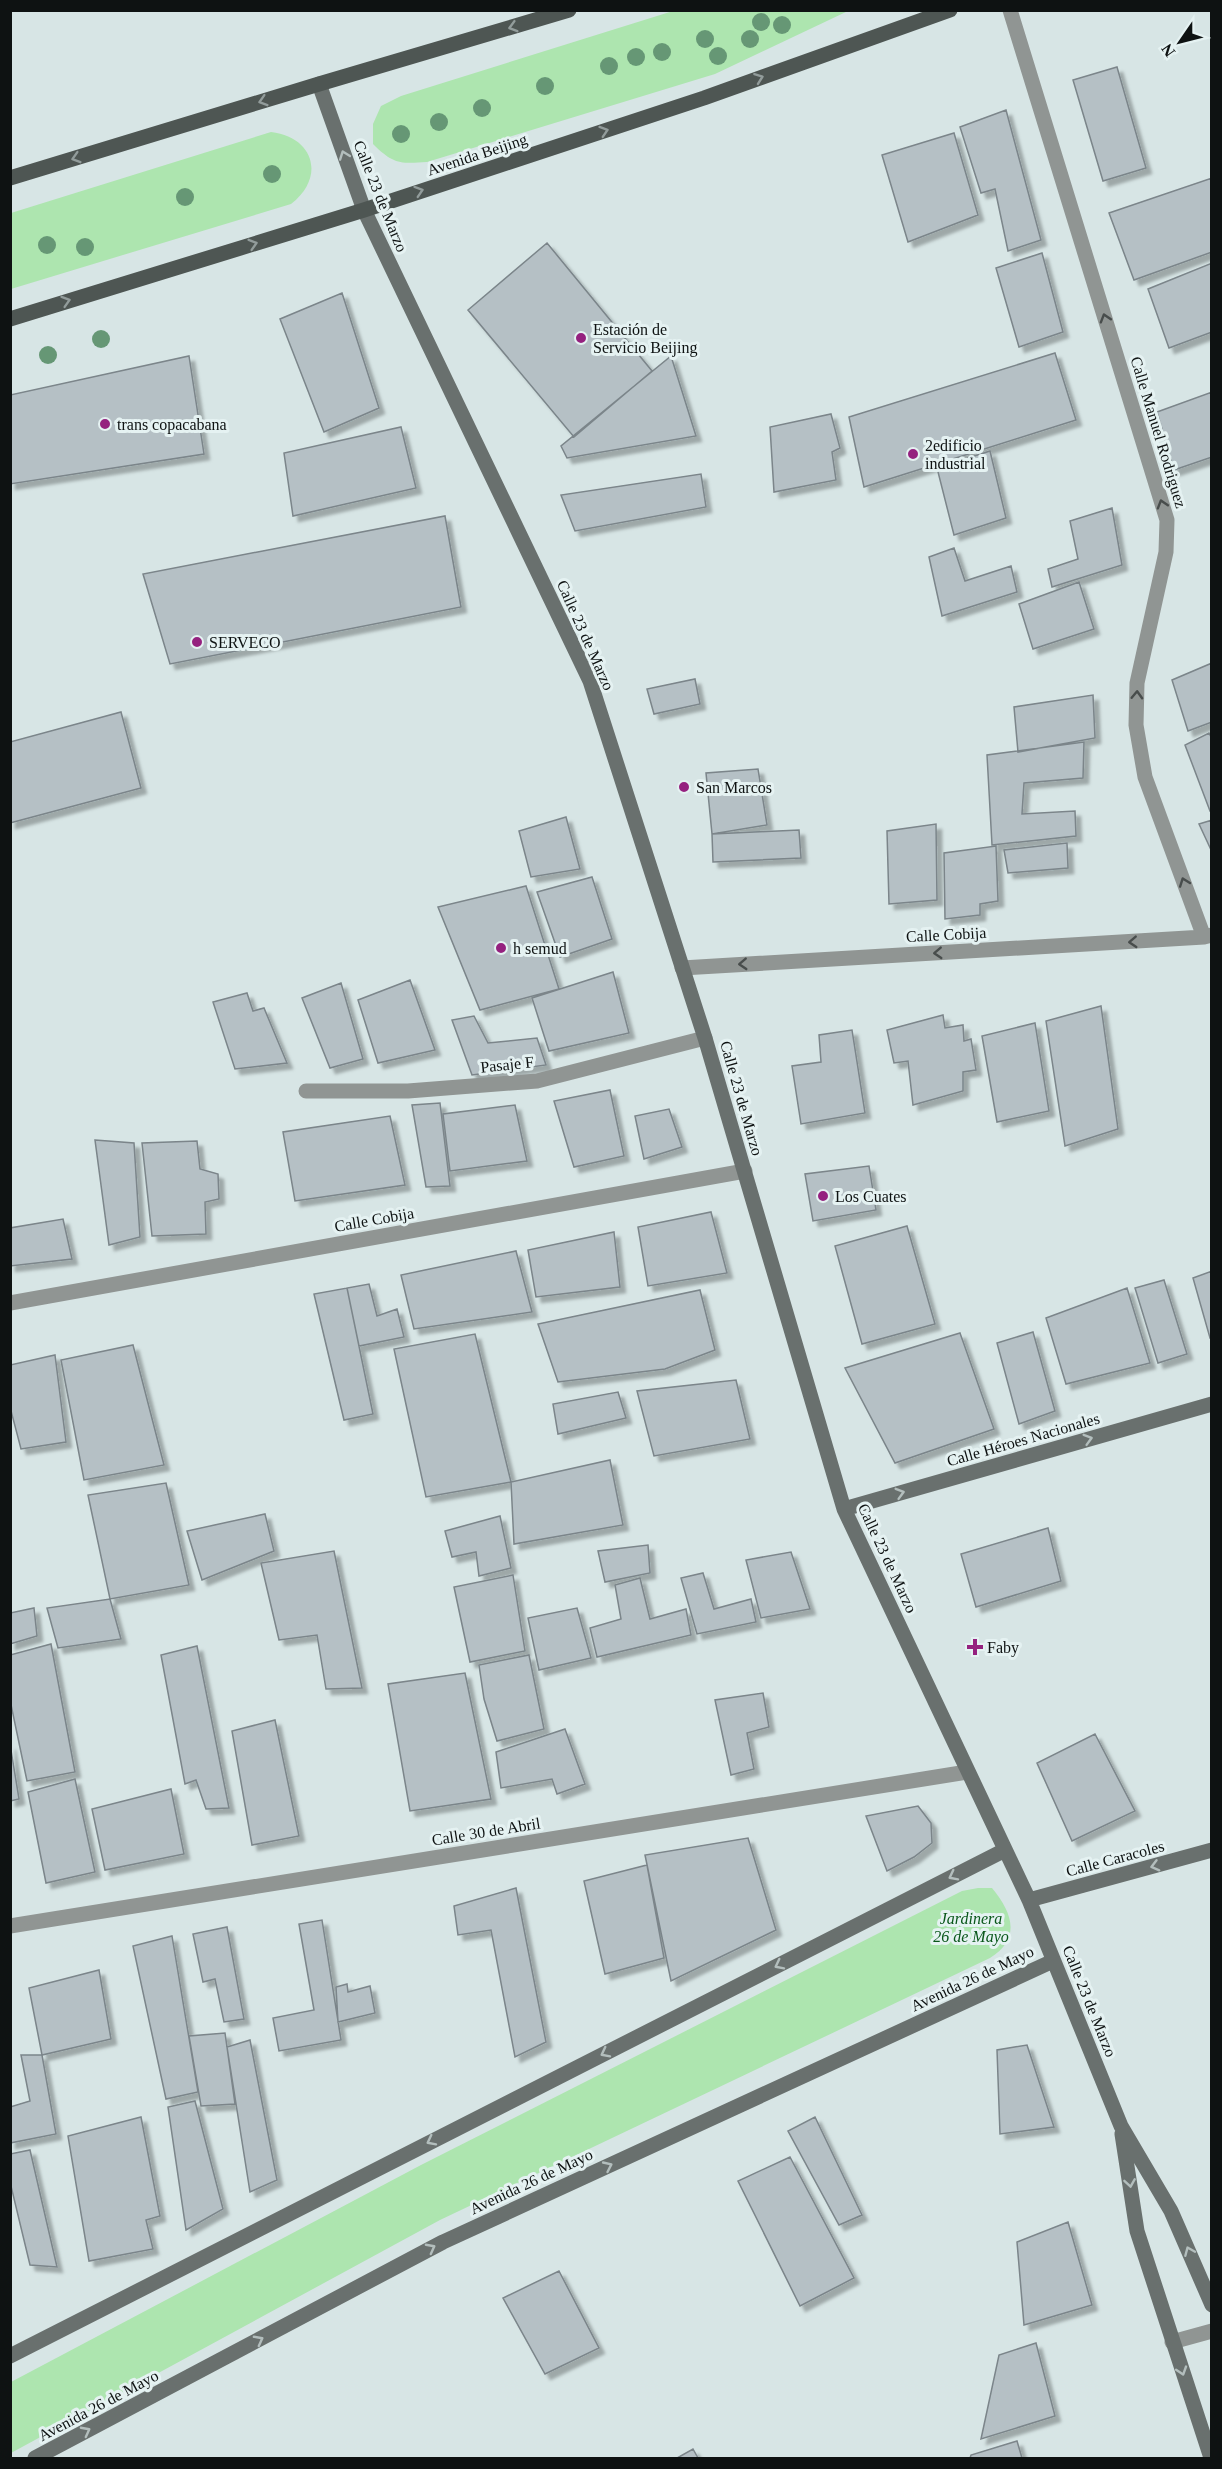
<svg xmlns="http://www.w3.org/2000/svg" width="1222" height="2469" viewBox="0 0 1222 2469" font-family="'Times New Roman',serif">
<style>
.green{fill:#ade5af}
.building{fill:#b5c0c5;stroke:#7b858a;stroke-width:1.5;filter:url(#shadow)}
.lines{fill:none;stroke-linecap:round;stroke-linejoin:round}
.lane{stroke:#909593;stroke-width:15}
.street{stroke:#909593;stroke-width:15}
.secondary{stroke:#69706e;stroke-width:15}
.primary{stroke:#4e5653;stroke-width:15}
.tree{fill:#669775}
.oneway{stroke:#929c9b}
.oneway2{stroke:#b3bebd}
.oneway3{stroke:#484d4c}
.poi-dot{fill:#95217f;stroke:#e5f2f2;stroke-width:2}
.labels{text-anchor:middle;stroke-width:6;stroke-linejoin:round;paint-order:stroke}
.street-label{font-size:16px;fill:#0e1212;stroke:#e5f2f2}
.poi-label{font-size:16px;fill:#0e1212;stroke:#e5f2f2;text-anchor:start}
.park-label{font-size:16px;font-style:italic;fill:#09571a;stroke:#e5f2f2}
</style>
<defs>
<filter id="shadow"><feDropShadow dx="5.5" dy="5.5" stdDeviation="1.5" flood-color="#0004"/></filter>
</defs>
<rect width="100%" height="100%" fill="#d7e5e5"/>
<path class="green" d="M673,11H848L715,74L427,162C400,164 393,164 373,144V124L381,106L401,96Z
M271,132C314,137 326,177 291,204L11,289V213Z
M978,1888H992C1013,1913 1021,1939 990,1958L440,2220L11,2453V2382L421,2165L962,1891Z"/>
<path class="building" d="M1117,67L1146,168L1103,181L1073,80Z
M1006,110L1041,240L1008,251L995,189L981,193L960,127Z
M954,133L978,215L908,242L882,155Z
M1212,178V252L1134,280L1109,213Z
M547,243L652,371L574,437L468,310Z
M1042,253L1063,332L1019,347L996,268Z
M1212,263V332L1169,348L1148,289Z
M342,293L379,408L324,432L280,319Z
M1055,353L1076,420L864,487L849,417Z
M189,356L204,454L10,484V395Z
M671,356L696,436L567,458L561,446Z
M1212,392V457L1174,470L1157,412Z
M831,414L840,448L832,452L836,480L774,492L770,427Z
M401,427L416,488L293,516L284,453Z
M990,451L1006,518L954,535L937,468Z
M701,474L706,507L575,531L561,495Z
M1112,508L1122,565L1052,587L1048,569L1078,559L1070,521Z
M445,516L461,607L170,664L143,574Z
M954,548L965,581L1011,566L1017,592L942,616L929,557Z
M1079,582L1094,629L1033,649L1019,604Z
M1212,663V722L1188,731L1172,680Z
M695,679L700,704L654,714L647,689Z
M1093,695L1095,738L1018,752L1014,707Z
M121,712L141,788L10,823V742Z
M1209,733L1212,739V810L1210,811L1185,745Z
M1084,742L1083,778L1024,783L1022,814L1075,811L1076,836L992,845L987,755Z
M758,769L767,825L712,834L706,773Z
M566,817L580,869L531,877L519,831Z
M1212,820V852L1199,824Z
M936,824L937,900L889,904L887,831Z
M799,830L801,858L713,862L712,834Z
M1067,843L1068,868L1008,873L1004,850Z
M996,846L998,901L980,904V915L945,919L944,853Z
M592,877L612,939L560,957L537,892Z
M526,886L559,989L480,1010L438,907Z
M613,972L629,1033L549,1051L532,998Z
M410,980L435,1050L378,1063L358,1000Z
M341,983L363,1059L330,1068L302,998Z
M247,993L253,1011L264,1008L287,1063L235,1069L213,1002Z
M1101,1006L1118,1129L1065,1146L1046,1021Z
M943,1015L945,1028L963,1025L964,1041L971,1039L976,1070L963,1072V1091L913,1105L908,1061L894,1063L887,1030Z
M474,1016L488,1043L537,1038L546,1065L472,1075L452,1020Z
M1035,1023L1049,1111L997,1122L982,1036Z
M852,1030L865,1113L801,1124L792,1066L821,1062L819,1035Z
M610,1090L624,1156L574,1167L554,1101Z
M440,1103L450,1186L426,1187L412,1105Z
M515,1105L527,1161L450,1171L443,1114Z
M669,1109L682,1147L644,1159L635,1116Z
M390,1116L405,1185L295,1201L283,1132Z
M95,1140L134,1143L140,1237L109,1245Z
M197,1141L200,1169L218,1174L219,1199L205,1202L206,1234L152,1236L142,1143Z
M869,1166L876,1210L813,1221L805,1174Z
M711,1212L727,1273L648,1286L638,1227Z
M63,1219L72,1259L10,1266V1228Z
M907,1226L935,1324L862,1344L835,1246Z
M614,1232L620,1287L536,1297L528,1250Z
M516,1251L532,1312L414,1329L401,1275Z
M1212,1271V1337L1210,1338L1193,1278Z
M1164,1280L1187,1354L1158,1363L1135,1288Z
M369,1284L377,1316L397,1309L404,1337L359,1346L347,1288Z
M347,1288L373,1414L344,1420L314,1294Z
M1127,1288L1150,1363L1066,1384L1046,1318Z
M700,1290L715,1350L665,1369L558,1382L538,1324Z
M1033,1332L1055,1411L1019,1424L997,1343Z
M960,1333L994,1429L895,1463L845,1368Z
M475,1334L511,1482L426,1497L394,1349Z
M133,1345L164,1465L84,1480L61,1360Z
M55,1355L66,1442L21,1449L10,1407V1365Z
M736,1380L750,1439L654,1456L637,1391Z
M618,1392L626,1418L558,1434L553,1404Z
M610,1460L623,1525L514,1544L511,1482Z
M166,1483L189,1585L110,1599L88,1495Z
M265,1514L274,1551L202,1580L187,1531Z
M500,1516L511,1568L479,1576L476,1552L452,1557L445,1531Z
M1048,1528L1061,1581L976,1607L961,1554Z
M648,1545L650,1573L605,1582L598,1551Z
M334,1551L362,1688L326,1689L317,1635L279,1640L261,1563Z
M791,1552L810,1609L761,1618L746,1560Z
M703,1573L714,1609L751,1599L756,1622L697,1634L681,1578Z
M513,1575L525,1651L470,1662L454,1587Z
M640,1578L650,1619L686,1609L691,1635L597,1657L590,1628L621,1619L615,1585Z
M110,1599L121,1639L58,1648L47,1608Z
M34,1608L37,1636L10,1644V1613Z
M577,1608L591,1658L539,1670L528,1618Z
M51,1644L75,1772L27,1781L10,1700V1655Z
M197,1646L229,1808L206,1809L196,1780L185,1784L161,1655Z
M529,1655L544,1729L497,1741L484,1699L479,1665Z
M465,1673L491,1799L410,1811L388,1684Z
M763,1693L769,1727L747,1733L754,1769L731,1775L715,1700Z
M275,1720L299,1836L252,1845L232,1731Z
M565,1729L585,1784L557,1794L552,1779L501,1788L496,1752Z
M1095,1734L1135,1811L1072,1841L1037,1763Z
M10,1744L19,1799L10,1801Z
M75,1779L95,1872L46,1883L28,1792Z
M171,1789L184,1854L105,1870L92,1809Z
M918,1806L931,1823L932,1843L914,1857L887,1871L866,1816Z
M748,1838L776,1930L671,1981L645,1855Z
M647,1865L664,1958L605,1974L584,1881Z
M516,1888L546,2042L515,2057L491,1930L458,1935L454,1906Z
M322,1920L341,2040L279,2051L273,2018L314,2010L299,1924Z
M227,1927L244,2019L224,2022L215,1979L203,1982L193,1934Z
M172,1936L198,2092L166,2099L133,1946Z
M99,1970L111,2039L42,2055L29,1988Z
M347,1984L348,1992L370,1986L375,2013L338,2022L336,1987Z
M225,2033L235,2104L201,2106L189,2036Z
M250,2040L277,2180L250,2192L227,2047Z
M1027,2045L1054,2127L1000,2134L997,2050Z
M21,2055H42L56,2134L10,2143V2107L30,2101Z
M195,2101L223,2209L186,2230L168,2107Z
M141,2117L160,2216L146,2220L153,2249L89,2261L68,2136Z
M815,2117L862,2215L839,2225L788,2131Z
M30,2150L57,2267L30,2265L10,2182V2154Z
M790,2157L854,2278L800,2306L738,2181Z
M1068,2222L1092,2305L1024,2325L1017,2242Z
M559,2271L599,2348L545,2374L503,2298Z
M1036,2343L1055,2416L981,2439L999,2355Z
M1017,2441L1022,2458H970L971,2455Z
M693,2449L698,2458H677Z"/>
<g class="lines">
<path class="lane" d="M306,1091H408L537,1081L705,1038"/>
<path class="street" d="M1010,10L1167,520L1166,552L1137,683L1136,725L1145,777L1204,937
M682,968L1204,937L1212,935
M10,1303L745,1171
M10,1926L967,1772
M1172,2342L1212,2331"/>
<path class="secondary" d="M319,84L364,210L590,681L705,1038L844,1509L1029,1900L1121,2126L1171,2211L1212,2305
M844,1509L1212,1404
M1029,1900L1212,1850
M1122,2134L1137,2231L1211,2458
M10,2356L1005,1850
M35,2458L443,2242L1053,1961"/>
<path class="primary" d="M10,178L319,84L569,10
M10,319L364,210L704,98L950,10"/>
</g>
<g class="tree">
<circle cx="761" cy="22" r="9"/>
<circle cx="782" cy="25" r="9"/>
<circle cx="705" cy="39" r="9"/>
<circle cx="750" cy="39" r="9"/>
<circle cx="662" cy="52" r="9"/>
<circle cx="718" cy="56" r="9"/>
<circle cx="636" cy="57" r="9"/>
<circle cx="609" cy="66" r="9"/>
<circle cx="545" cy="86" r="9"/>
<circle cx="482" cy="108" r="9"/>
<circle cx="439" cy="122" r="9"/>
<circle cx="401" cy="134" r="9"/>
<circle cx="272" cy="174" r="9"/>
<circle cx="185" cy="197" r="9"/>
<circle cx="47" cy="245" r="9"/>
<circle cx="85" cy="247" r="9"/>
<circle cx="101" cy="339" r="9"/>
<circle cx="48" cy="355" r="9"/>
</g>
<defs><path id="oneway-chevron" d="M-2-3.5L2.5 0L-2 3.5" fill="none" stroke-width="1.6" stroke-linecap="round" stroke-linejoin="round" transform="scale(1.5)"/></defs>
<g class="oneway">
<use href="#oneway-chevron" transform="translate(513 27) rotate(164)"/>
<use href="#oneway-chevron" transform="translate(759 78) rotate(-20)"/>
<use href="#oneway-chevron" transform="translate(263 101) rotate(163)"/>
<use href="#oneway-chevron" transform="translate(604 131) rotate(-18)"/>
<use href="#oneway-chevron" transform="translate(76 158) rotate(163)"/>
<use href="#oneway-chevron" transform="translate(419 191) rotate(-18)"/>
<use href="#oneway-chevron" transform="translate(253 244) rotate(-17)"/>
<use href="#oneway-chevron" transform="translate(66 301) rotate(-17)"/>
</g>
<g class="oneway2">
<use href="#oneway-chevron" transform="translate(344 155) rotate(-110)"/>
<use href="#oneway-chevron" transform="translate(1088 1439) rotate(-16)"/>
<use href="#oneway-chevron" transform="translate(900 1493) rotate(-16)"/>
<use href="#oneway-chevron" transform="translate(1155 1866) rotate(165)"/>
<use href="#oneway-chevron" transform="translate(953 1876) rotate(153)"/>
<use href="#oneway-chevron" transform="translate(779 1965) rotate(153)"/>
<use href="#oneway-chevron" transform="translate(605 2053) rotate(153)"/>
<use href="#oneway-chevron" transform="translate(431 2141) rotate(153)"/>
<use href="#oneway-chevron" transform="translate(608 2166) rotate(-25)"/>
<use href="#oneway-chevron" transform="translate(1130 2183) rotate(81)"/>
<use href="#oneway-chevron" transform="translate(431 2248) rotate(-28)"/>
<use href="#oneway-chevron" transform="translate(1189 2251) rotate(-113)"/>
<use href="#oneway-chevron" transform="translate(259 2340) rotate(-28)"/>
<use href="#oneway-chevron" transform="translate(1182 2371) rotate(72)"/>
<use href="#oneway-chevron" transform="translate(86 2431) rotate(-28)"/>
</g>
<g class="oneway3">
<use href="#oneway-chevron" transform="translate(1105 318) rotate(-107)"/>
<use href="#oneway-chevron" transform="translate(1162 504) rotate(-107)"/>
<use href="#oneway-chevron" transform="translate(1137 695) rotate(-88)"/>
<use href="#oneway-chevron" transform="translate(1184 882) rotate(-110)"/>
<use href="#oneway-chevron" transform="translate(1133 942) rotate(177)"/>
<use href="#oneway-chevron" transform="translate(938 953) rotate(177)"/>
<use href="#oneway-chevron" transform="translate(743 964) rotate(177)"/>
</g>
<g class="poi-dot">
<circle cx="581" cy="338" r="6"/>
<circle cx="105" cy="424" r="6"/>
<circle cx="913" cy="454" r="6"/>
<circle cx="197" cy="642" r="6"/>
<circle cx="684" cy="787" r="6"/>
<circle cx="501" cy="948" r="6"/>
<circle cx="823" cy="1196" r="6"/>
<path d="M972 1638h6v6h6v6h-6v6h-6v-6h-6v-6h6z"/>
</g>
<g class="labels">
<g class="street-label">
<text transform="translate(477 154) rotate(-18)" y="6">Avenida Beijing</text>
<text transform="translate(381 196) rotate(68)" y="6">Calle 23 de Marzo</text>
<text transform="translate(1159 432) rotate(73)" y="6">Calle Manuel Rodriguez</text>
<text transform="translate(586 635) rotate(66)" y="6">Calle 23 de Marzo</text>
<text transform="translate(946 934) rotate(-3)" y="6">Calle Cobija</text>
<text transform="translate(507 1064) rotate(-6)" y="6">Pasaje F</text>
<text transform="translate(742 1098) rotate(74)" y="6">Calle 23 de Marzo</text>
<text transform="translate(374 1219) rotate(-10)" y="6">Calle Cobija</text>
<text transform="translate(1023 1439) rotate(-16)" y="6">Calle Héroes Nacionales</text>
<text transform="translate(888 1558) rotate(65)" y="6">Calle 23 de Marzo</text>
<text transform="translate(486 1831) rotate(-9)" y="6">Calle 30 de Abril</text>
<text transform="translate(1115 1858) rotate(-15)" y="6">Calle Caracoles</text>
<text transform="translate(972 1978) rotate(-25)" y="6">Avenida 26 de Mayo</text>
<text transform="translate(1090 2001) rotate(68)" y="6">Calle 23 de Marzo</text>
<text transform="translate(531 2181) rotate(-25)" y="6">Avenida 26 de Mayo</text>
<text transform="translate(98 2405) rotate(-28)" y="6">Avenida 26 de Mayo</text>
</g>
<g class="poi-label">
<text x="593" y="335">Estación de<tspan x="593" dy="18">Servicio Beijing</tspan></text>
<text x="117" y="430">trans copacabana</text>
<text x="925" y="451">2edificio<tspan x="925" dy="18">industrial</tspan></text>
<text x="209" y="648">SERVECO</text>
<text x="696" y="793">San Marcos</text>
<text x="513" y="954">h semud</text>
<text x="835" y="1202">Los Cuates</text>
<text x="987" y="1653">Faby</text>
</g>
<g class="park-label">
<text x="971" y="1924">Jardinera<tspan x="971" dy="18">26 de Mayo</tspan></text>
</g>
</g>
<rect width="1222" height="2469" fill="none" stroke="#0e1212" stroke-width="24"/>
<g transform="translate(1180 42) rotate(235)" stroke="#e5f2f2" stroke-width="4.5" paint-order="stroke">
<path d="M0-4.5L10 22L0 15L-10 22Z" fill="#0e1212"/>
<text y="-9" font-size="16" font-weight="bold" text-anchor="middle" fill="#0e1212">N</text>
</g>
</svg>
